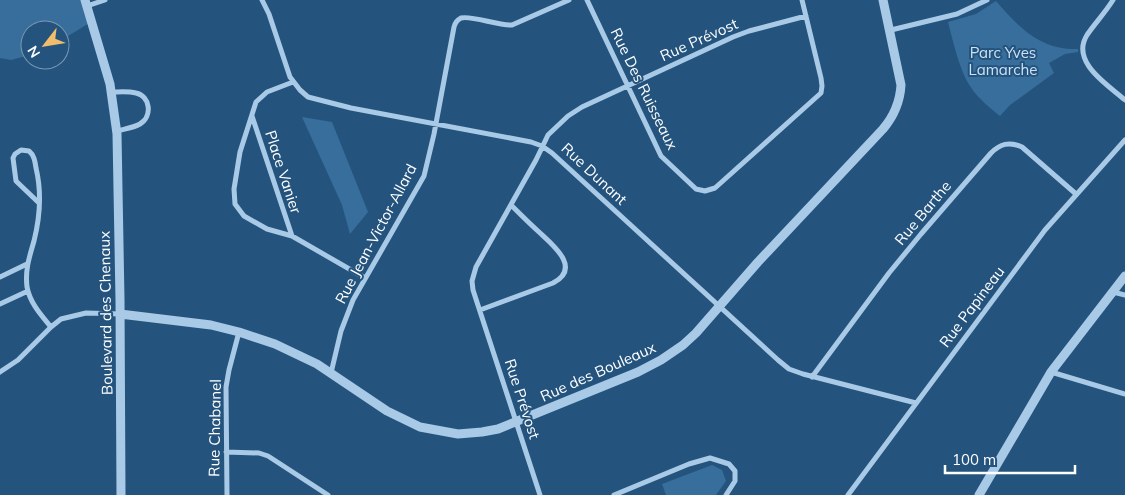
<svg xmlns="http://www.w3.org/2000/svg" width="1125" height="495" viewBox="0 0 1125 495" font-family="Mulish,sans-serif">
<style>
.green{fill:#376e9b}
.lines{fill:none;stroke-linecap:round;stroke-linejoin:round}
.minor{stroke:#a9cae6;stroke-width:5}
.tertiary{stroke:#a9cae6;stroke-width:9}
.labels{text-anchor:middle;stroke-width:4;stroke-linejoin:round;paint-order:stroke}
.street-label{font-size:15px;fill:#fff;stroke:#24547e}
.park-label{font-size:15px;fill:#cce2f5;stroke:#24547e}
</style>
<rect width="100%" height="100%" fill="#24547e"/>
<path class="green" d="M0,0H83L91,22L60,41V30H30V55L11,60L0,58Z
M996,1C1019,28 1041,50 1078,49V52L1065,54L1049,63L1054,73L1010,105L1000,116C989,107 979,99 972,89C960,73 953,41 948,22L976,14Z
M302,117L332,122L368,212L350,234L342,205Z
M712,465L722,470L726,481L716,495H666L662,484Z"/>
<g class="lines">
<path class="minor" d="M262,0L269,14L290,77L300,90L308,97L351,108L531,142L542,146L552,153L778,360L789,369L803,374L916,403
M587,0L661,156L696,189L705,191L715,188L821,93L822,86L821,78L802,0
M1113,0C1105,13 1095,23 1087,35C1070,62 1108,85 1125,100
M87,6L105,0
M891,30L957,14L987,0
M293,82L267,92L256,102L240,152L234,189L235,204L244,216L267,229L292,236L365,278
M112,92C119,92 128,91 136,93C150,96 153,116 140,124C133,128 124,129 117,131
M252,116L292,236
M39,203L16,181L13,158L15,154L21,150L29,151C34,155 35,161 36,168C42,193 40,217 34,241C29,258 25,270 27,287C30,303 41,315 51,327
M0,277L27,264
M1113,292L1125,295
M0,304L28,291
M480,310L553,283C582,268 553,245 539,232C529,223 520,214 511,205
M0,372L18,360L51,327L61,319L86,313L120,314
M1051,372L1125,394
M331,373L341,331L353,300L424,176L434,134L454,27C455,23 457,20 461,18C471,15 499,26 512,25L569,0
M812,377L889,273L921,234L991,153C1000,144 1009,141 1022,147L1076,194
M226,452L259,453L268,456L328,495
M227,495L226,387L229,370L239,332
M540,495L473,290L472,281L476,267L536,160L548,135L568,116L582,107L733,37L749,31L806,16
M614,495L689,464L710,458L729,464L735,471V481L726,495
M848,495L1045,230L1125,140"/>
<path class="tertiary" d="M85,0L110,84L117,134L120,300L121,495
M120,314L211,325L239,332L275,344L317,364L387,411L420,427L458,434L482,432L498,429L638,372L661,360L683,345L696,333L758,262L883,129C894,116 900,102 901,85L883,0
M979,495L1051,372L1125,276"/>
</g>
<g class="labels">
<g class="street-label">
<text transform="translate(699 40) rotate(-24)" y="5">Rue Prévost</text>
<text transform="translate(644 89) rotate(64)" y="5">Rue Des Ruisseaux</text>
<text transform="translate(283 172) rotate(72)" y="5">Place Vanier</text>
<text transform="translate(594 174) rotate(43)" y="5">Rue Dunant</text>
<text transform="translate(923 213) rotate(-50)" y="5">Rue Barthe</text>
<text transform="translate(376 234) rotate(-62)" y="5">Rue Jean-Victor-Allard</text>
<text transform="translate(972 307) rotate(-53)" y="5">Rue Papineau</text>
<text transform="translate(106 313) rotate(-91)" y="5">Boulevard des Chenaux</text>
<text transform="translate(598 372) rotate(-24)" y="5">Rue des Bouleaux</text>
<text transform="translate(522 399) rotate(72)" y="5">Rue Prévost</text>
<text transform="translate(215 428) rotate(-89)" y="5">Rue Chabanel</text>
</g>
<g class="park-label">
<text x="1003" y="58">Parc Yves<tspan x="1003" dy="17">Lamarche</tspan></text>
</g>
</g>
<g transform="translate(45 45) rotate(239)"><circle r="24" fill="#24547e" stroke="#7c98b2"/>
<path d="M0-4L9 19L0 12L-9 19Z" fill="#f0bd6c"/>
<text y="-8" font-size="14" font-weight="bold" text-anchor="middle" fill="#ffffff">N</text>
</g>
<path d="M945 465v8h130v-8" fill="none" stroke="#ffffff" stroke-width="2.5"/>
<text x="952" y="465" font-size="15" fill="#ffffff" stroke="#24547e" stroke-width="4" paint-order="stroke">100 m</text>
</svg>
